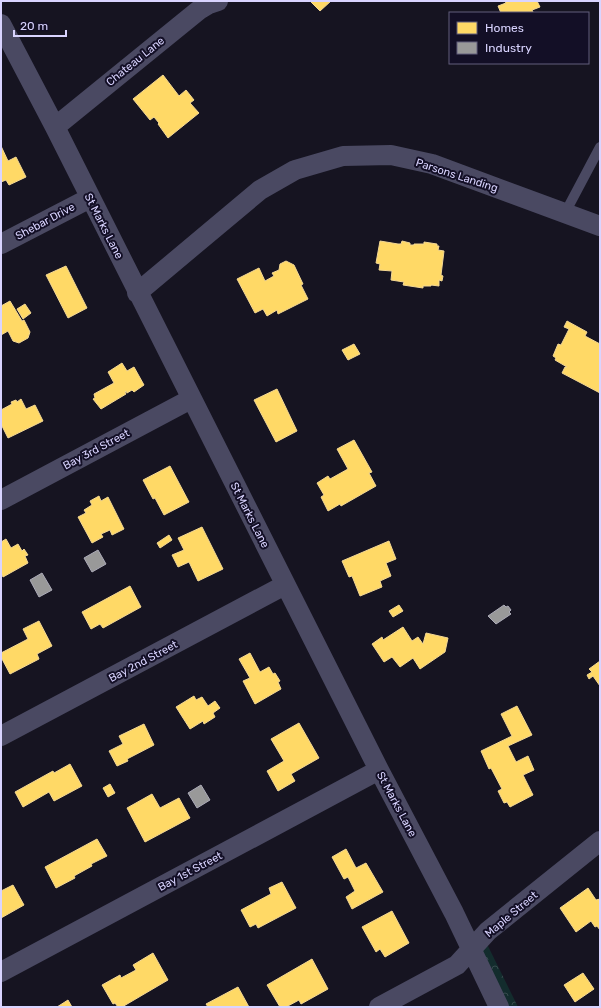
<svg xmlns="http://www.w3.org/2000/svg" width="601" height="1008" viewBox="0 0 601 1008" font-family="Rubik,sans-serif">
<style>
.forest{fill:url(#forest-crowns)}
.homes{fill:#ffd966;stroke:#f4d894}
.industry{fill:#999;stroke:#acabb8}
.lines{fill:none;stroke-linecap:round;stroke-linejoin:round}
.lane{stroke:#4a4962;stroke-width:10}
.street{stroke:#4a4962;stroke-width:20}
.labels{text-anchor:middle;stroke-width:4;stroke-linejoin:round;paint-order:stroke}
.street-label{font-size:11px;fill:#d9d4ff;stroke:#130f26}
</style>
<defs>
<pattern id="forest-crowns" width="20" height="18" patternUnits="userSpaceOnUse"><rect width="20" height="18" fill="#132c2d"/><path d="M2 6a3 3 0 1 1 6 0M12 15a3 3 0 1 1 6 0" fill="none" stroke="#354a4c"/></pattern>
</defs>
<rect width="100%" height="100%" fill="#161421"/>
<path class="forest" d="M483,936L518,1007H498L474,959Z"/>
<path class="homes" d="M310,1H331L320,11Z
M505,1H537L540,7L532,10L533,12L530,13H501L498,6L506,3Z
M163,75L179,96L186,90L194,100L190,103L199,113L168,138L158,124L159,123L154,117L150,120L133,99Z
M1,146L8,161L16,157L26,177L9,185L6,180L1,182Z
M380,241L398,244H401L402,241L410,243V245H414V244H424V242L437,244V246H439L438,250L444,251L441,275L443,276L442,281L439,280V286L431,285V286H423V288L403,285L404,282L391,280L392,271L379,270L380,264L376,263Z
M286,261L294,265L303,284L301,285L308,299L278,314L277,310L267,316L263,309L255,313L237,279L259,268L265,281L274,276L272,273L279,270L280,264Z
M66,266L87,308L68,318L46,275Z
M10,301L22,321L24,320L30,332L28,338L19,343L13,341L8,331L1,335V306Z
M25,304L31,313L23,319L17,309Z
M567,321L587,332L585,336L600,344V393L562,373L565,367H567L555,360L556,358L553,356L558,344L561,345L569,329L564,327Z
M354,344L360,354L348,360L342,350Z
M122,363L127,371L134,367L144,385L134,392L132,390L127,393L126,391L125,392L126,394L101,409L93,399L95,398L94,394L114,383L108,372Z
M277,389L297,431L276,442L254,400Z
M21,399L26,409L35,405L43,421L8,438L1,424V410L12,404L11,402L16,400L17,402Z
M354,440L372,472L369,473L376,486L341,506L340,504L328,511L321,497L324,495L317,483L328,476L330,479L348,469L337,449Z
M170,466L189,502L164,515L155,498L153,499L143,480Z
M99,496L101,501L108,497L124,529L112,535L110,530L101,534L103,537L92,543L78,517L86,513L84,510L92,505L90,501Z
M202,527L223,569L198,581L189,562L178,567L172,555L184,550L178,538Z
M169,535L172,540L160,548L157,543Z
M6,539L11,548L18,544L22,551L24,549L28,555L25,556L28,563L3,577L1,573V542Z
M389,541L396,559L386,563L391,576L380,581L382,587L360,596L352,576L349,577L342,561Z
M130,586L141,607L103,628L100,624L91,629L82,612Z
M399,605L403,611L393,617L389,611Z
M39,621L52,646L37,654L39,659L10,674L1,657V653L28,639L23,629Z
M403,627L412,641L418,637L423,644L426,633L448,638L445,652L420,669L413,658L400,667L392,657L384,662L372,644L382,637L383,640Z
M250,653L260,672L269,667L273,674L275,673L280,681L278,682L281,689L255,704L243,681L250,678L239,659Z
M600,661V686L593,676L589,679L587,675L592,672L589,669Z
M194,696L196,700L202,697L208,706L215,701L220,708L213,713L215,717L204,724L203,721L190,729L176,707Z
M517,706L532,735L508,746L516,762L528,756L534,770L523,775L533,795L510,807L507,802L504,803L498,791L502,789L491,768L489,769L481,751L512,736L501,714Z
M299,723L319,758L291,774L295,781L278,791L267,771L284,761L271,739Z
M144,724L154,745L127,759L128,761L117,766L109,751L123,744L119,736Z
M70,764L82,786L54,801L49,792L23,807L15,792L53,771L54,773Z
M110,784L115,793L108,797L103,788Z
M152,794L160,808L179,798L190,818L145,842L127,808Z
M97,839L107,856L91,864L92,866L74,876L75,878L56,888L45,867Z
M346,849L356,868L366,863L383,892L352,909L346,897L355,891L348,877L344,879L332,857Z
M282,882L296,908L258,928L256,924L250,927L241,910L271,894L269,888Z
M13,885L24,905L1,918V891Z
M588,888L596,900L600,899V930L597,926L595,927L591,921L576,932L560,908Z
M392,911L409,943L385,957L380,949L376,952L362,927Z
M153,953L168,980L122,1007H118L115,1003L113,1004L102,985L120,975L121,978L136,970L133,965Z
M312,959L328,989L301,1004L299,1000L286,1007H280L267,985Z
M583,973L594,989L575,1002L564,985Z
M238,987L249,1007H208L206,1004Z
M68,1000L72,1007H57Z"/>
<path class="industry" d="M98,550L106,564L92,572L84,558Z
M42,573L52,590L39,597L30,580Z
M504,605L506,607L508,606L511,610L509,612L511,614L496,624L488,616Z
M201,785L210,800L197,808L188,793Z"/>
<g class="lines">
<path class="lane" d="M565,213L600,147"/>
<path class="street" d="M1,24L55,127L379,770L454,913L499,1007
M55,127L199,10L209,4L218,1
M1,244L90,198
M137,293L260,190L295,170L343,156L391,155L432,164L600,226
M1,500L191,399
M1,736L285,585
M1,972L379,770
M379,1007L457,965L488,931L600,841"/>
</g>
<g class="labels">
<g class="street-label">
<text transform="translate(135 61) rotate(-39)" y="4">Chateau Lane</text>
<text transform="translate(457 175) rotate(18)" y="4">Parsons Landing</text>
<text transform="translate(45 221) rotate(-28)" y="4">Shebar Drive</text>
<text transform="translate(104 226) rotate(63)" y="4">St Marks Lane</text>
<text transform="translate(96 449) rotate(-28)" y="4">Bay 3rd Street</text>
<text transform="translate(250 515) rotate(63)" y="4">St Marks Lane</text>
<text transform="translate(143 661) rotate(-28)" y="4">Bay 2nd Street</text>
<text transform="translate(397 804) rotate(62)" y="4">St Marks Lane</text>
<text transform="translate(190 871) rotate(-28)" y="4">Bay 1st Street</text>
<text transform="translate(511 914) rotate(-40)" y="4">Maple Street</text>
</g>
</g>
<rect width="601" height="1008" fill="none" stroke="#d9d4ff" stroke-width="4"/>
<rect x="449" y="12" width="140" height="52" fill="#130f26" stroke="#625e7d"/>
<rect x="457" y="22" width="20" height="12" fill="#ffd966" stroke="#625e7d"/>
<text x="485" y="32" font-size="12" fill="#d9d4ff">Homes</text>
<rect x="457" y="42" width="20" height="12" fill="#999999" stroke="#625e7d"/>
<text x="485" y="52" font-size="12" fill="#d9d4ff">Industry</text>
<path d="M14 30v6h52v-6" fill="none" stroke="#d9d4ff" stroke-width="2"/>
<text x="20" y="30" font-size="12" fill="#d9d4ff" stroke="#130f26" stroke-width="3" paint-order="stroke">20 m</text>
</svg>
